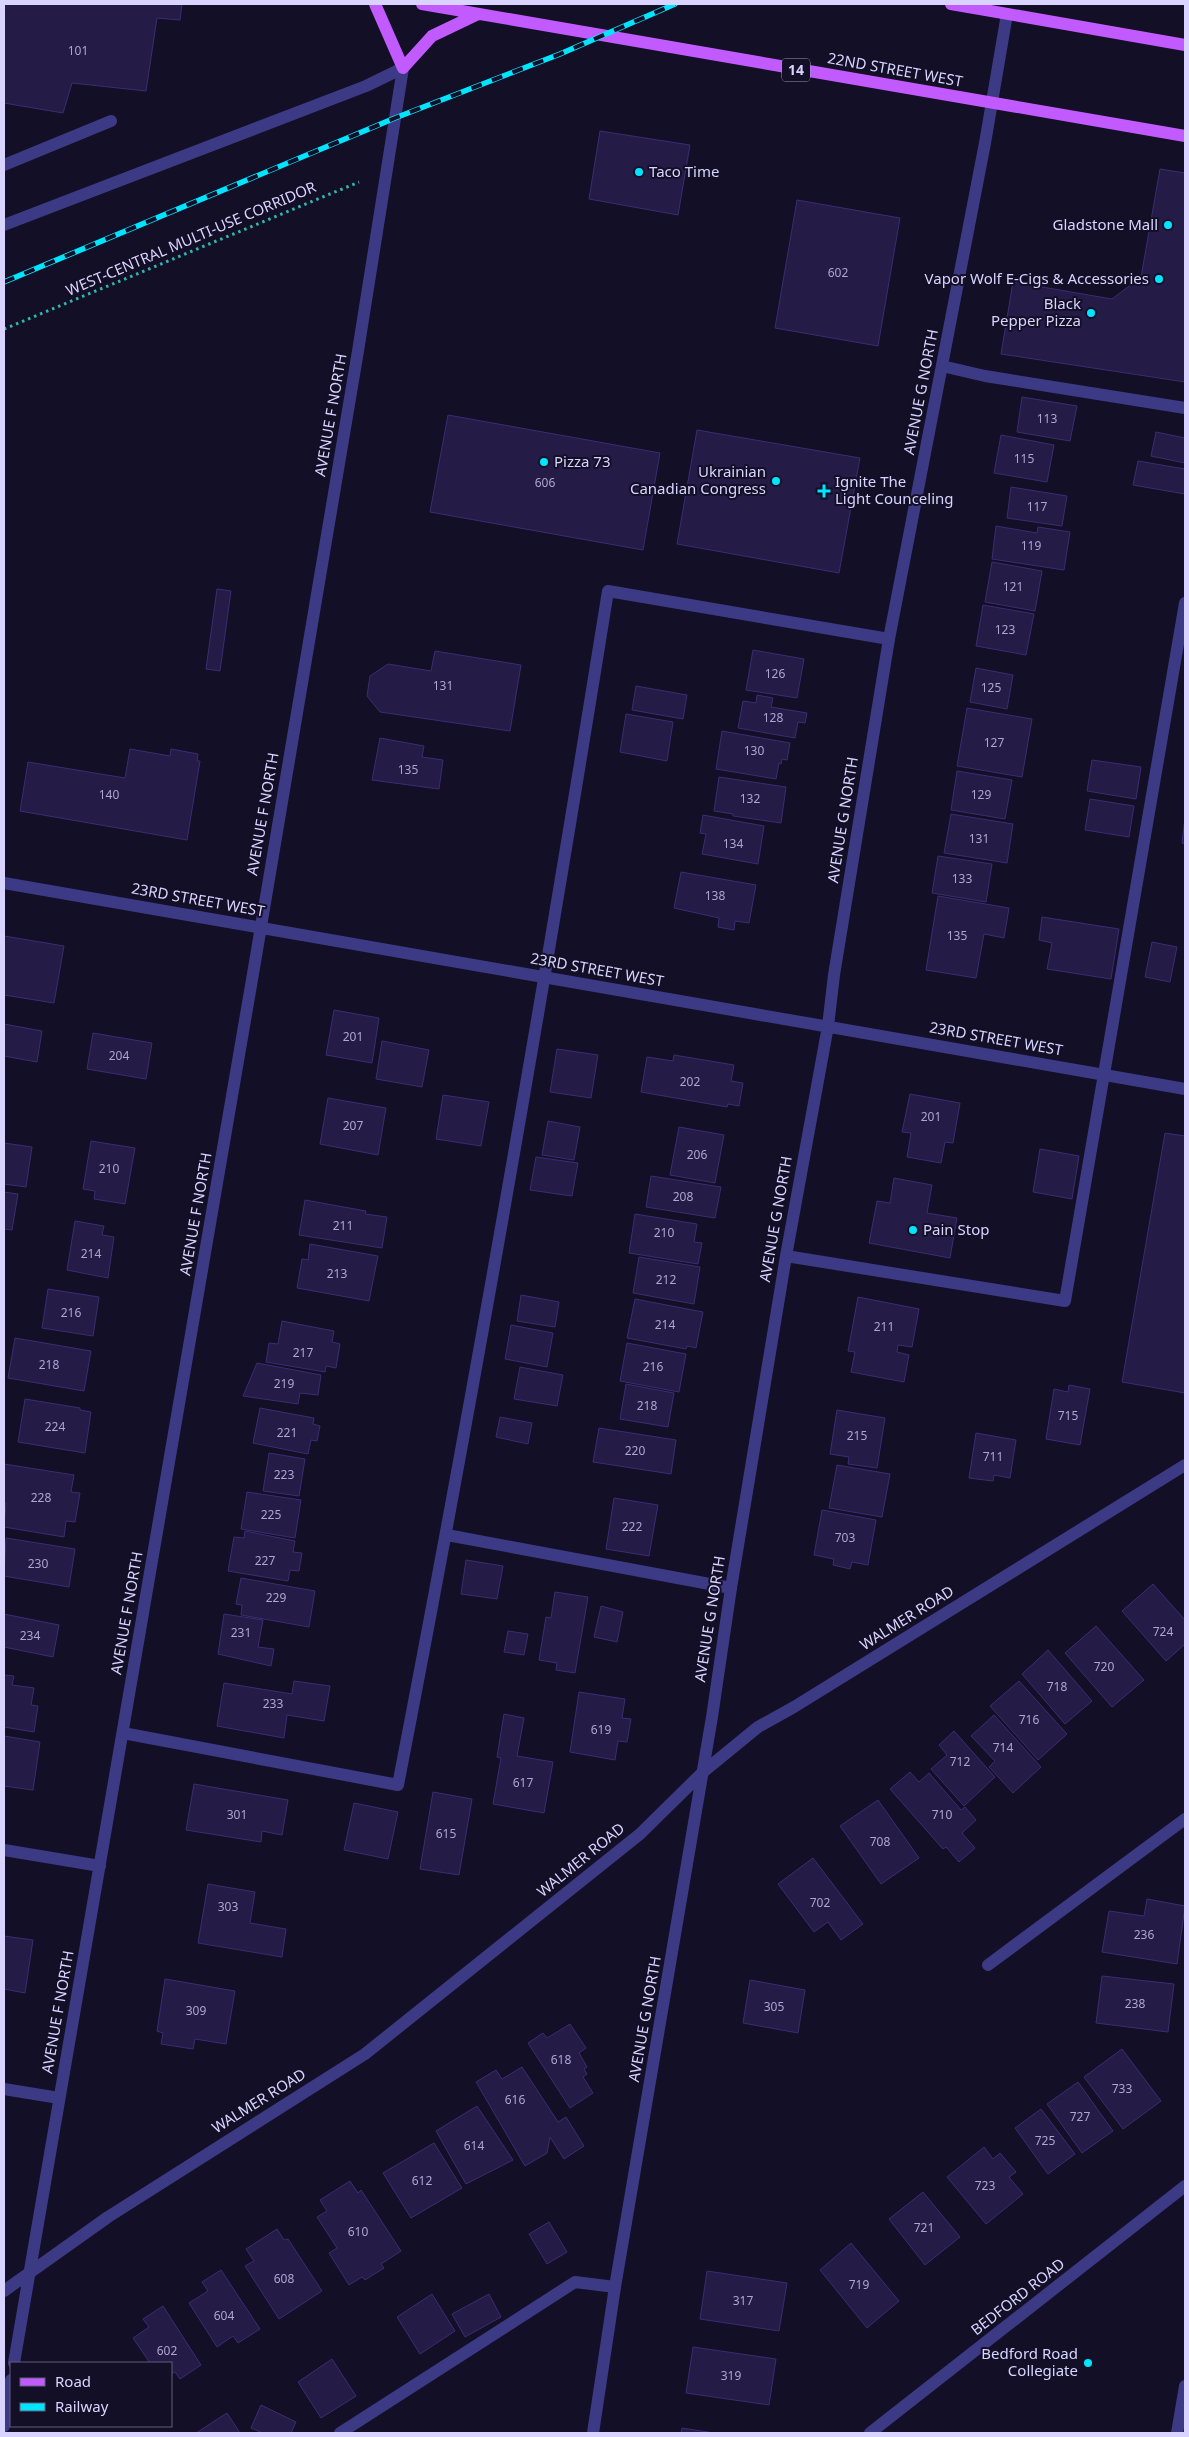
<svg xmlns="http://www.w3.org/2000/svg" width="1189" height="2437" viewBox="0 0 1189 2437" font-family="'Noto Sans',sans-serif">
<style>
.building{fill:#241b47;stroke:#3b2d73}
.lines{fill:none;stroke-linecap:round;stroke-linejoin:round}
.path{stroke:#2fb8b0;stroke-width:3;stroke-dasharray:2.5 4;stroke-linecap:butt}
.service{stroke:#3d3a85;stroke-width:12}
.minor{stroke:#3d3a85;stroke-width:12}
.tertiary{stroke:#3d3a85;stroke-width:12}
.primary{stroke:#c25bff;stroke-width:12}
.rail-casing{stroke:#00e5ff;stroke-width:5.5}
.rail{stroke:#130f26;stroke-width:4;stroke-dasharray:11;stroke-linecap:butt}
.poi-dot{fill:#00e5ff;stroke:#130f26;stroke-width:2}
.labels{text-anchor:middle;stroke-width:4;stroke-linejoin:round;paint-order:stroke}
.number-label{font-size:12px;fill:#aca6d1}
.shield{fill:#130f26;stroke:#9e99be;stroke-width:1}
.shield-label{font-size:14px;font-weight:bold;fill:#d9d4ff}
.street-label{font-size:15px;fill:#d9d4ff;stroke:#130f26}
.poi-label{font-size:15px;fill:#d9d4ff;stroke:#130f26;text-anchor:end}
</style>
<rect width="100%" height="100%" fill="#130f26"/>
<path class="building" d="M4,4H182L180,20L157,18L146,91L72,83L63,113L4,103Z
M600,131L690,145L678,215L589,199Z
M1160,169L1185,173V382L1001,354L1013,282L1112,299L1141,277Z
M797,200L900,218L878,346L775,328Z
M1022,397L1077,406L1070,441L1017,432Z
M448,415L660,453L643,550L430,512Z
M697,430L860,458L839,573L677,544Z
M1156,432L1185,438V463L1151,456Z
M1001,435L1054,445L1047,482L994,473Z
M1138,461L1185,469V494L1133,485Z
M1011,487L1067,496L1062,526L1007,518Z
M996,526L1037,533L1038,527L1070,532L1064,570L992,559Z
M992,562L1042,571L1035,611L985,602Z
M217,589L231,591L220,671L206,669Z
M983,605L1034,614L1026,655L976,646Z
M753,650L804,659L797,698L746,690Z
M435,651L521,665L510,731L380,712L367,696L370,676L388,664L431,671Z
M976,668L1013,675L1007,709L970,702Z
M636,686L687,695L683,719L632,710Z
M757,695L773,698L771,707L807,713L805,723L798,722L795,738L738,728L743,701L756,703Z
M967,708L1032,719L1022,777L957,766Z
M626,714L673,722L667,761L620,752Z
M722,731L790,743L787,760L782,759L781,764L779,763L776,779L716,769Z
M380,738L424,746L422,757L443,760L439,789L372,780Z
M130,749L170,756L171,749L198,754L197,761H200L187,840L20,811L28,762L125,778Z
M1092,760L1141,767L1136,799L1087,791Z
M957,771L1012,780L1005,819L951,810Z
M719,777L786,787L781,823L733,816V814L714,811Z
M1090,799L1134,806L1129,837L1085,830Z
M951,814L1013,824L1007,863L944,853Z
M703,815L764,826L758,864L702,854L706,834L700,833Z
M1185,818V844L1182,843Z
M938,856L992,864L986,902L932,893Z
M681,872L756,885L749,923L735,921L734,930L718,927L719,918L674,908Z
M938,896L1009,908L1004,938L984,934L976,978L926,970Z
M1042,917L1119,929L1111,979L1047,969L1052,943L1039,940Z
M4,936L64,946L54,1003L4,995Z
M1152,942L1177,947L1170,982L1145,977Z
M334,1010L379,1018L372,1063L326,1055Z
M4,1024L42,1031L37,1062L4,1056Z
M93,1033L152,1043L146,1079L87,1069Z
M382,1041L429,1050L422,1087L376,1079Z
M557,1049L598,1055L591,1098L550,1092Z
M674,1055L734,1065L731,1081L743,1083L739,1106L728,1104L727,1107L641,1092L647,1057L673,1061Z
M910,1094L960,1103L953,1143L945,1142L941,1163L907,1157L911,1133L902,1132Z
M443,1095L489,1102L481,1146L436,1139Z
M328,1098L386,1108L378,1155L320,1144Z
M548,1121L580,1127L574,1160L542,1155Z
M679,1127L724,1135L715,1183L670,1175Z
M1165,1133L1185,1136V1393L1122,1382Z
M91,1141L135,1148L125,1204L94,1199L95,1191L83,1189Z
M4,1143L32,1147L26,1187L4,1184Z
M1040,1149L1079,1156L1072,1199L1033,1192Z
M536,1157L578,1163L572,1196L530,1190Z
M651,1176L721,1187L715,1218L646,1207Z
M894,1178L932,1185L927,1213L957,1218L950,1258L869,1243L877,1201L890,1203Z
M4,1192L18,1194L12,1230L4,1229Z
M305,1200L366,1211L365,1214L387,1217L382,1248L299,1235Z
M635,1214L697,1224L694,1242L702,1243L698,1264L629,1253Z
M75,1221L104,1226L102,1235L114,1237L108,1278L67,1270Z
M310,1244L378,1256L369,1301L297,1288L302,1259L308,1260Z
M639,1257L700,1267L694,1304L633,1293Z
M48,1289L99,1297L93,1336L42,1328Z
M521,1295L559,1302L555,1327L517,1321Z
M858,1297L919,1309L912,1347L898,1345L897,1352L909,1355L904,1382L851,1372L855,1352L848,1351Z
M635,1299L703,1312L696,1348L687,1346L686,1349L627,1338Z
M282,1321L334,1331L332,1342L340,1344L336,1368L326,1366L325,1372L266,1362L269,1343L278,1344Z
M511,1325L553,1333L547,1367L505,1359Z
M15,1338L91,1351L84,1391L8,1378Z
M627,1343L686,1354L679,1392L620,1381Z
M257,1363L321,1375L318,1395L300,1393L298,1404L243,1396Z
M520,1367L563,1375L557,1406L514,1399Z
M626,1384L674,1393L668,1427L620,1419Z
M1069,1385L1090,1389L1080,1445L1046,1439L1054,1389L1068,1392Z
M25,1399L80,1408V1410L91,1412L85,1453L18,1442Z
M260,1408L314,1418L313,1424L320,1426L317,1441L311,1440L308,1454L253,1443Z
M837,1410L885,1418L877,1468L848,1464L849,1457L830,1454Z
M500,1417L532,1423L528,1444L496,1437Z
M599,1428L676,1440L671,1474L593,1462Z
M976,1433L1016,1440L1010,1478L994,1475L993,1481L969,1478Z
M269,1453L305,1459L299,1496L263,1491Z
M4,1464L74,1475L71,1492L80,1493L75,1522L66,1521L64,1537L4,1527L6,1503H4Z
M837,1465L890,1474L882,1517L829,1508Z
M247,1492L301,1500L295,1538L241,1529Z
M614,1498L658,1505L649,1556L606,1549Z
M822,1510L876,1520L868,1565L852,1562L850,1569L833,1565L834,1559L814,1555Z
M245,1531L295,1541L293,1552L302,1553L299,1571L290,1570L288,1581L228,1571L234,1537L244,1538Z
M6,1538L75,1549L69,1587L4,1576Z
M466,1560L503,1566L497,1599L461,1594Z
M241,1578L315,1591L309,1627L241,1615L242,1605L236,1604Z
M1153,1584L1185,1620V1644L1166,1661L1122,1611Z
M555,1592L588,1597L575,1673L556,1670L557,1663L539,1660L546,1617L551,1618Z
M601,1606L623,1612L617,1642L594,1637Z
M4,1614L59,1625L53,1657L4,1647Z
M224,1614L263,1620L258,1647L274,1649L271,1666L218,1654Z
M1096,1626L1144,1680L1112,1707L1065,1653Z
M508,1631L528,1634L524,1655L504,1652Z
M1048,1650L1092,1701L1065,1724L1022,1674Z
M4,1675L14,1676L12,1685L34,1688L31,1705L38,1706L34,1732L4,1727Z
M294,1681L330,1686L324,1721L287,1715L284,1738L217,1726L224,1683L292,1694Z
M1019,1681L1067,1734L1038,1760L990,1706Z
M579,1692L625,1699L622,1718L631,1719L627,1742L618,1741L615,1760L570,1752Z
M504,1714L524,1718L517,1756L553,1762L544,1813L493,1804L501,1758L497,1757Z
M994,1715L1041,1767L1013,1793L989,1767L995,1761L971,1736Z
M954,1731L995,1777L964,1806L931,1769L947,1755L939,1745Z
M4,1736L40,1742L33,1790L4,1786Z
M910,1772L919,1782L929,1773L961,1810L965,1807L976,1820L962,1833L975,1848L959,1862L946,1847L943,1849L890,1789Z
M194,1784L288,1800L282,1835L262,1831L261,1842L186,1830Z
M433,1792L472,1799L459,1875L420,1869Z
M878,1800L919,1858L881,1884L840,1826Z
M354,1803L398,1812L388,1859L344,1850Z
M813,1858L863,1924L841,1940L828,1922L814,1932L778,1884Z
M208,1884L255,1892L250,1923L286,1929L282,1957L198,1943Z
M1147,1899L1185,1906L1177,1964L1102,1952L1109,1911L1144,1916Z
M4,1936L33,1940L25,1993L4,1989Z
M1102,1976L1174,1984L1168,2032L1096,2023Z
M165,1979L235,1991L226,2044L195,2039L193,2049L161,2044L163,2033L157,2031Z
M750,1980L805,1990L798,2033L743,2023Z
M570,2024L586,2048L579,2053L587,2067L584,2069L587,2074L583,2077L593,2093L570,2108L528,2043L543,2033L547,2038Z
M1122,2049L1161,2101L1123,2129L1084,2077Z
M522,2067L558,2122L566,2117L584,2146L564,2159L550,2137L547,2153L525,2166L476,2082L496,2070L502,2079Z
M1078,2082L1113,2131L1082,2153L1047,2104Z
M477,2106L513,2160L466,2184L436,2131Z
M1041,2109L1075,2154L1048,2174L1015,2128Z
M434,2143L462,2188L411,2218L383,2173Z
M984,2147L993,2159L1000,2153L1016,2172L1009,2177L1023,2194L986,2224L947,2177Z
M350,2181L358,2193L361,2190L401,2251L381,2264L384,2268L365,2280L362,2277L349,2285L329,2253L337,2248L317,2217L327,2211L320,2200Z
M923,2192L960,2237L925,2265L889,2219Z
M549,2222L567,2252L547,2264L529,2234Z
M277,2229L284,2240L288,2239L322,2291L279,2319L245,2266L254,2261L246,2249Z
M851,2243L899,2301L867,2328L820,2270Z
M221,2270L260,2329L238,2343L233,2336L217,2347L189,2303L208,2291L202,2282Z
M707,2271L787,2283L779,2331L700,2319Z
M432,2294L455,2331L420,2354L397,2317Z
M489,2294L501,2317L465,2337L452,2314Z
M163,2306L201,2365L180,2379L175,2372L171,2374V2363H150L133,2338L149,2327L143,2319Z
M693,2347L776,2359L769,2405L686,2393Z
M332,2359L356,2396L321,2418L298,2382Z
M261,2405L296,2422L291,2433H263L251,2428Z
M227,2413L240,2433H196Z
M682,2428L714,2433H681Z"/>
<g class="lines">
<path class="path" d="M4,329L359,182"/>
<path class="service" d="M4,165L111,121
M4,225L366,86L403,68
M942,366L985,376L1185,408
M786,1256L1065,1301L1185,603
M447,1535L731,1588
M123,1733L398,1785C475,1388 544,990 608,591L889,639
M988,1965L1185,1819
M4,2089L59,2098
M340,2433L575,2282L615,2287"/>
<path class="minor" d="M4,883L1185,1089
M4,1850L100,1866
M4,2291L108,2217L365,2054L640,1834L703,1772L758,1727L794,1707L1185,1465
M14,2363L254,968L358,351L403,68
M4,2426L11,2380
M593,2433L615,2287L712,1717L731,1588L786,1256L828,1026L834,975L889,639L985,143L1007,14
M870,2433L1185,2186"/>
<path class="tertiary" d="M1177,2433L1185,2386"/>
<path class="primary" d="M375,4L403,68L432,36L478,14
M422,4L1185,136
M951,4L1185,45"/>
<defs>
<path id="rail" d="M4,282L395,118L560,54L675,4"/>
</defs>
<use href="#rail" class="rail-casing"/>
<use href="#rail" class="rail"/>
</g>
<g class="poi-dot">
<circle cx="639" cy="172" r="5"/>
<circle cx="1168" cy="225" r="5"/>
<circle cx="1159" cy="279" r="5"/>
<circle cx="1091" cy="313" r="5"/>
<circle cx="544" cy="462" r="5"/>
<circle cx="776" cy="481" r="5"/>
<path d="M821.5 483.5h5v5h5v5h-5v5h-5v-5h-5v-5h5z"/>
<circle cx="913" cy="1230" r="5"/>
<circle cx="1088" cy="2363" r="5"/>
</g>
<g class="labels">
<g class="number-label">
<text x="78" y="55">101</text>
<text x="838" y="277">602</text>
<text x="1047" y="423">113</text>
<text x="1024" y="463">115</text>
<text x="545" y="487">606</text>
<text x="1037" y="511">117</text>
<text x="1031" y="550">119</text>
<text x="1013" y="591">121</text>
<text x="1005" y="634">123</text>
<text x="775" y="678">126</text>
<text x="443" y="690">131</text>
<text x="991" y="692">125</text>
<text x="773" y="722">128</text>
<text x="994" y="747">127</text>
<text x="754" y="755">130</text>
<text x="408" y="774">135</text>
<text x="109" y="799">140</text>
<text x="981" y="799">129</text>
<text x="750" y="803">132</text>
<text x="979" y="843">131</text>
<text x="733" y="848">134</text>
<text x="962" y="883">133</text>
<text x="715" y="900">138</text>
<text x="957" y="940">135</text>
<text x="353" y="1041">201</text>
<text x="119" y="1060">204</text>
<text x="690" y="1086">202</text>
<text x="931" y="1121">201</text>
<text x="353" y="1130">207</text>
<text x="697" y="1159">206</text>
<text x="109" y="1173">210</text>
<text x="683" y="1201">208</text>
<text x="343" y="1230">211</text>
<text x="664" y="1237">210</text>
<text x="91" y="1258">214</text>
<text x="337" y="1278">213</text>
<text x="666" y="1284">212</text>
<text x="71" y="1317">216</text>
<text x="665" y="1329">214</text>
<text x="884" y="1331">211</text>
<text x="303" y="1357">217</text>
<text x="49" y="1369">218</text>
<text x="653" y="1371">216</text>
<text x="284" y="1388">219</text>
<text x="647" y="1410">218</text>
<text x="1068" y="1420">715</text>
<text x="55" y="1431">224</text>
<text x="287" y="1437">221</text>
<text x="857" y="1440">215</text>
<text x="635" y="1455">220</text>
<text x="993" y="1461">711</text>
<text x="284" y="1479">223</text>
<text x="41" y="1502">228</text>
<text x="271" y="1519">225</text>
<text x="632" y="1531">222</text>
<text x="845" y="1542">703</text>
<text x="265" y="1565">227</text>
<text x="38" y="1568">230</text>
<text x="276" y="1602">229</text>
<text x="1163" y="1636">724</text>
<text x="241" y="1637">231</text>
<text x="30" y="1640">234</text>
<text x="1104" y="1671">720</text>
<text x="1057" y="1691">718</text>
<text x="273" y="1708">233</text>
<text x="1029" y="1724">716</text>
<text x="601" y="1734">619</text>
<text x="1003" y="1752">714</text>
<text x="960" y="1766">712</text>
<text x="523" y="1787">617</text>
<text x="237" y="1819">301</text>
<text x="942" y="1819">710</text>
<text x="446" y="1838">615</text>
<text x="880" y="1846">708</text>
<text x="820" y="1907">702</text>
<text x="228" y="1911">303</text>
<text x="1144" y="1939">236</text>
<text x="1135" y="2008">238</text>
<text x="774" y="2011">305</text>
<text x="196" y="2015">309</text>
<text x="561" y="2064">618</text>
<text x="1122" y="2093">733</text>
<text x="515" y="2104">616</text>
<text x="1080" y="2121">727</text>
<text x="1045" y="2145">725</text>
<text x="474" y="2150">614</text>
<text x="422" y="2185">612</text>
<text x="985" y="2190">723</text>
<text x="924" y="2232">721</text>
<text x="358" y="2236">610</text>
<text x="284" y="2283">608</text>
<text x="859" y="2289">719</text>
<text x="743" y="2305">317</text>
<text x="224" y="2320">604</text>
<text x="167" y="2355">602</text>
<text x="731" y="2380">319</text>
</g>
<rect class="shield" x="782" y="58.5" width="28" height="23" rx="4"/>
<g class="shield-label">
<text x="796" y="75">14</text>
</g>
<g class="street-label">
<text transform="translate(895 70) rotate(10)" y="5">22ND STREET WEST</text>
<text transform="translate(191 239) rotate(-23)" y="5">WEST-CENTRAL MULTI-USE CORRIDOR</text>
<text transform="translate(921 392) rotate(-79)" y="5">AVENUE G NORTH</text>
<text transform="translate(331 415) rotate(-80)" y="5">AVENUE F NORTH</text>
<text transform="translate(263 814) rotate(-80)" y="5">AVENUE F NORTH</text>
<text transform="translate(843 820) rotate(-81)" y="5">AVENUE G NORTH</text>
<text transform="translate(198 900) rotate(10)" y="5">23RD STREET WEST</text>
<text transform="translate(597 970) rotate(10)" y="5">23RD STREET WEST</text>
<text transform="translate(996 1039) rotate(10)" y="5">23RD STREET WEST</text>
<text transform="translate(196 1214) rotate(-80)" y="5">AVENUE F NORTH</text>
<text transform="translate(776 1219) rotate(-80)" y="5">AVENUE G NORTH</text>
<text transform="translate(127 1613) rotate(-80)" y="5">AVENUE F NORTH</text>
<text transform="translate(907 1618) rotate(-32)" y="5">WALMER ROAD</text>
<text transform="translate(710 1619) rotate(-81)" y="5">AVENUE G NORTH</text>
<text transform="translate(581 1860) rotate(-39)" y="5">WALMER ROAD</text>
<text transform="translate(58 2012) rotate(-80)" y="5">AVENUE F NORTH</text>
<text transform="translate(645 2019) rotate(-80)" y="5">AVENUE G NORTH</text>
<text transform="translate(259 2101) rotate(-32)" y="5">WALMER ROAD</text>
<text transform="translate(1018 2297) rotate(-38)" y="5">BEDFORD ROAD</text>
</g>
<g class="poi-label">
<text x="649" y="177" text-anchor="start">Taco Time</text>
<text x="1158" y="230">Gladstone Mall</text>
<text x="1149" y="284">Vapor Wolf E-Cigs &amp; Accessories</text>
<text x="1081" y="309">Black<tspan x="1081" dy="17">Pepper Pizza</tspan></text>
<text x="554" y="467" text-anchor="start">Pizza 73</text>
<text x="766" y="477">Ukrainian<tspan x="766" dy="17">Canadian Congress</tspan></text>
<text x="835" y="487" text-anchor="start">Ignite The<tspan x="835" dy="17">Light Counceling</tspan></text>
<text x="923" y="1235" text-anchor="start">Pain Stop</text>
<text x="1078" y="2359">Bedford Road<tspan x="1078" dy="17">Collegiate</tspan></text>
</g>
</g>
<rect width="1189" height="2437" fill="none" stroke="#d9d4ff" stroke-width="10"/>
<rect x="10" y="2362" width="162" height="65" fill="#130f26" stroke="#625e7d"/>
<rect x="20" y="2378" width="25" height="8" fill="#c25bff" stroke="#625e7d"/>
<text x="55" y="2387" font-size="15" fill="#d9d4ff">Road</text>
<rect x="20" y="2403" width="25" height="8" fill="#00e5ff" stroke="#625e7d"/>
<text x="55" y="2412" font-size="15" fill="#d9d4ff">Railway</text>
</svg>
